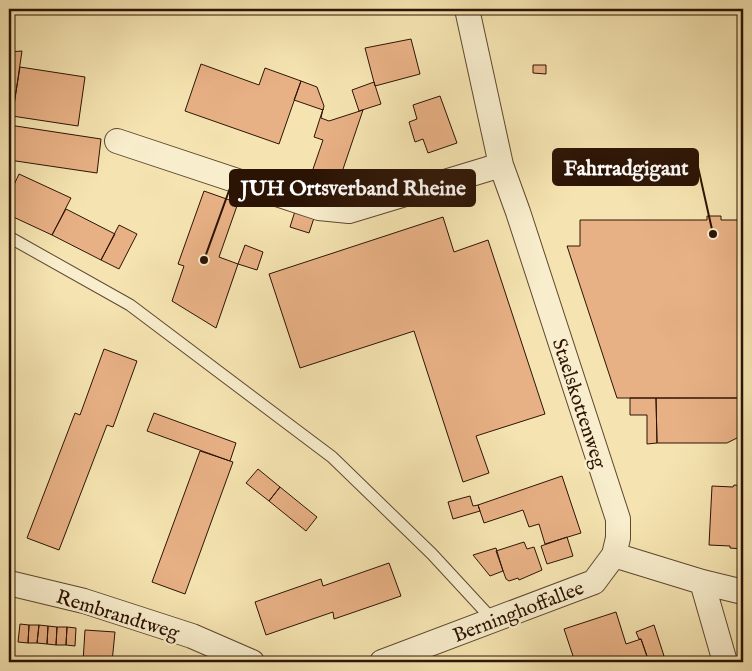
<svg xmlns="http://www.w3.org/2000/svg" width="752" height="671" viewBox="0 0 752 671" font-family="'IM FELL English',serif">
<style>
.building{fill:#e8b185;stroke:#2c1405}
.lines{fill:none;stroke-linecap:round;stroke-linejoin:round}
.service-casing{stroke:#5e4830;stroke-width:13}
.minor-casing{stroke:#5e4830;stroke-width:26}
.service{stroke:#f8edcc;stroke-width:11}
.minor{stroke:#f8edcc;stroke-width:24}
.labels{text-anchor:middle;stroke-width:5;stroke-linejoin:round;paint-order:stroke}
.street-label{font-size:20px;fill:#2c1405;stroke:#f8edcc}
.leader{fill:none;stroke:#2c1405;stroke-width:2}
.callout-dot{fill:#2c1405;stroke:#f8edcc;stroke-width:2}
.callout{fill:#2c1405;stroke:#2c1405;stroke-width:2}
.callout-label{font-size:21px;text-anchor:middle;font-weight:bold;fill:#fff}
</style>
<rect width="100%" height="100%" fill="#f5e4b1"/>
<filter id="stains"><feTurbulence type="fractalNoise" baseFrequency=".004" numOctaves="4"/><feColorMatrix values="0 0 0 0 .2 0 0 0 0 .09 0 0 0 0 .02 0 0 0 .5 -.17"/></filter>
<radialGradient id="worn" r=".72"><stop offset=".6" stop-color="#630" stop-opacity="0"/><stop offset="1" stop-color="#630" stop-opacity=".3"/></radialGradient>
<path class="building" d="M411,39L420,74L375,86L365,48Z
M22,51L11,126L9,125V52Z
M201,64L259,85L265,68L301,81L279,144L185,111Z
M533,65H546V74L533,73Z
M20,67L85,77L78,126L12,116Z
M301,81L317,87L324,106L323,110L294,100Z
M374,82L381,104L359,111L352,90Z
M440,96L457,143L428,153L423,139L415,142L409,122L417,119L413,105Z
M323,109L321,118L329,121L363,110L339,181L312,172L323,140L314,137Z
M9,125L101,139L97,173L9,160Z
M19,174L71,198L52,235L9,215V185L13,187Z
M204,191L238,203L219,257L238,264L216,328L172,301L184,266L178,264Z
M296,208L315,215L309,233L290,227Z
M66,209L115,234L101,260L52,235Z
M707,216H721V220H743V398H617L567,246H580V220H707Z
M443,217L454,252L488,240L545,414L476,436L489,473L463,482L414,331L300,368L269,274Z
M119,225L137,234L119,269L101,260Z
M245,245L263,252L257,270L238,264Z
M104,349L137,361L113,427L107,425L59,550L27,538L75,413L80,415Z
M630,398H656L657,443L647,444V415H630Z
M656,398H743V435L727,443H657Z
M154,413L236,443L230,461L147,431Z
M200,451L233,462L185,594L152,582Z
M258,469L280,487L269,501L246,483Z
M562,476L581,533L545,544L539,524L529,527L523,510L484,523L478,505Z
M734,485L743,486V549L730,548V546L709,545L712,486L733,487Z
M280,487L317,517L306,531L269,501Z
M470,496L473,506L478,505L480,511L453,519L448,502Z
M567,537L573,556L547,564L541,546Z
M524,542L527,549L534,547L542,570L519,580L518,578L509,581L506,579L496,551Z
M496,548L503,571L490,576L473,555Z
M389,563L401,596L334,619L333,612L266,635L255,602L321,579L323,586Z
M616,612L626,644L641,639L649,662H575L564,629Z
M20,624L29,625L28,643L18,642Z
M29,625H39L37,643H28Z
M39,625L48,626L47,644L37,643Z
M654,625L664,656L649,662L641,639H639L636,632Z
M48,626L57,627L56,645L47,644Z
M57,627H67L66,645H56Z
M67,627L76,628L75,646L66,645Z
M85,630L115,632L112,662H83Z"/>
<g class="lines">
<defs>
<path id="service" d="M9,237L130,305L332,457L432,554L493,620"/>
<path id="minor" d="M117,141L319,208L349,211L501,165
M614,555L702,582L743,592
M702,582L725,662
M9,583L84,601L192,636L252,662
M382,662L594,582L614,555L618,538V519L518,212L501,165L467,9"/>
</defs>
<use href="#service" class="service-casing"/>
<use href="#minor" class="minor-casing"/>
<use href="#service" class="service"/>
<use href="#minor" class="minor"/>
</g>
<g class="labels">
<g class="street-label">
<text transform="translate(580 403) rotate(72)" y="7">Staelskottenweg</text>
<text transform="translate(518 611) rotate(-21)" y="7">Berninghoffallee</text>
<text transform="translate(118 614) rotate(17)" y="7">Rembrandtweg</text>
</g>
</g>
<path class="leader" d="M713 234L698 167M204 260L230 188"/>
<g class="callout-dot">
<circle cx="713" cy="234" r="5"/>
<circle cx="204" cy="260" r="5"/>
</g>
<g class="callout">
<rect x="553" y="149" width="145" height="36" rx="5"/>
<rect x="230" y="170" width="245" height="36" rx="5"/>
</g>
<g class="callout-label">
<text x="626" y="175">Fahrradgigant</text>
<text x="353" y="195">JUH Ortsverband Rheine</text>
</g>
<rect width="752" height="671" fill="none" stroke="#f5e4b1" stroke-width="30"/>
<rect x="10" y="10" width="732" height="651" fill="none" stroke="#2c1405" stroke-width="2.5"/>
<rect x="15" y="15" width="722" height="641" fill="none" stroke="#2c1405"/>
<rect width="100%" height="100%" filter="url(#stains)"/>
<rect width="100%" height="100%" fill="url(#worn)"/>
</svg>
